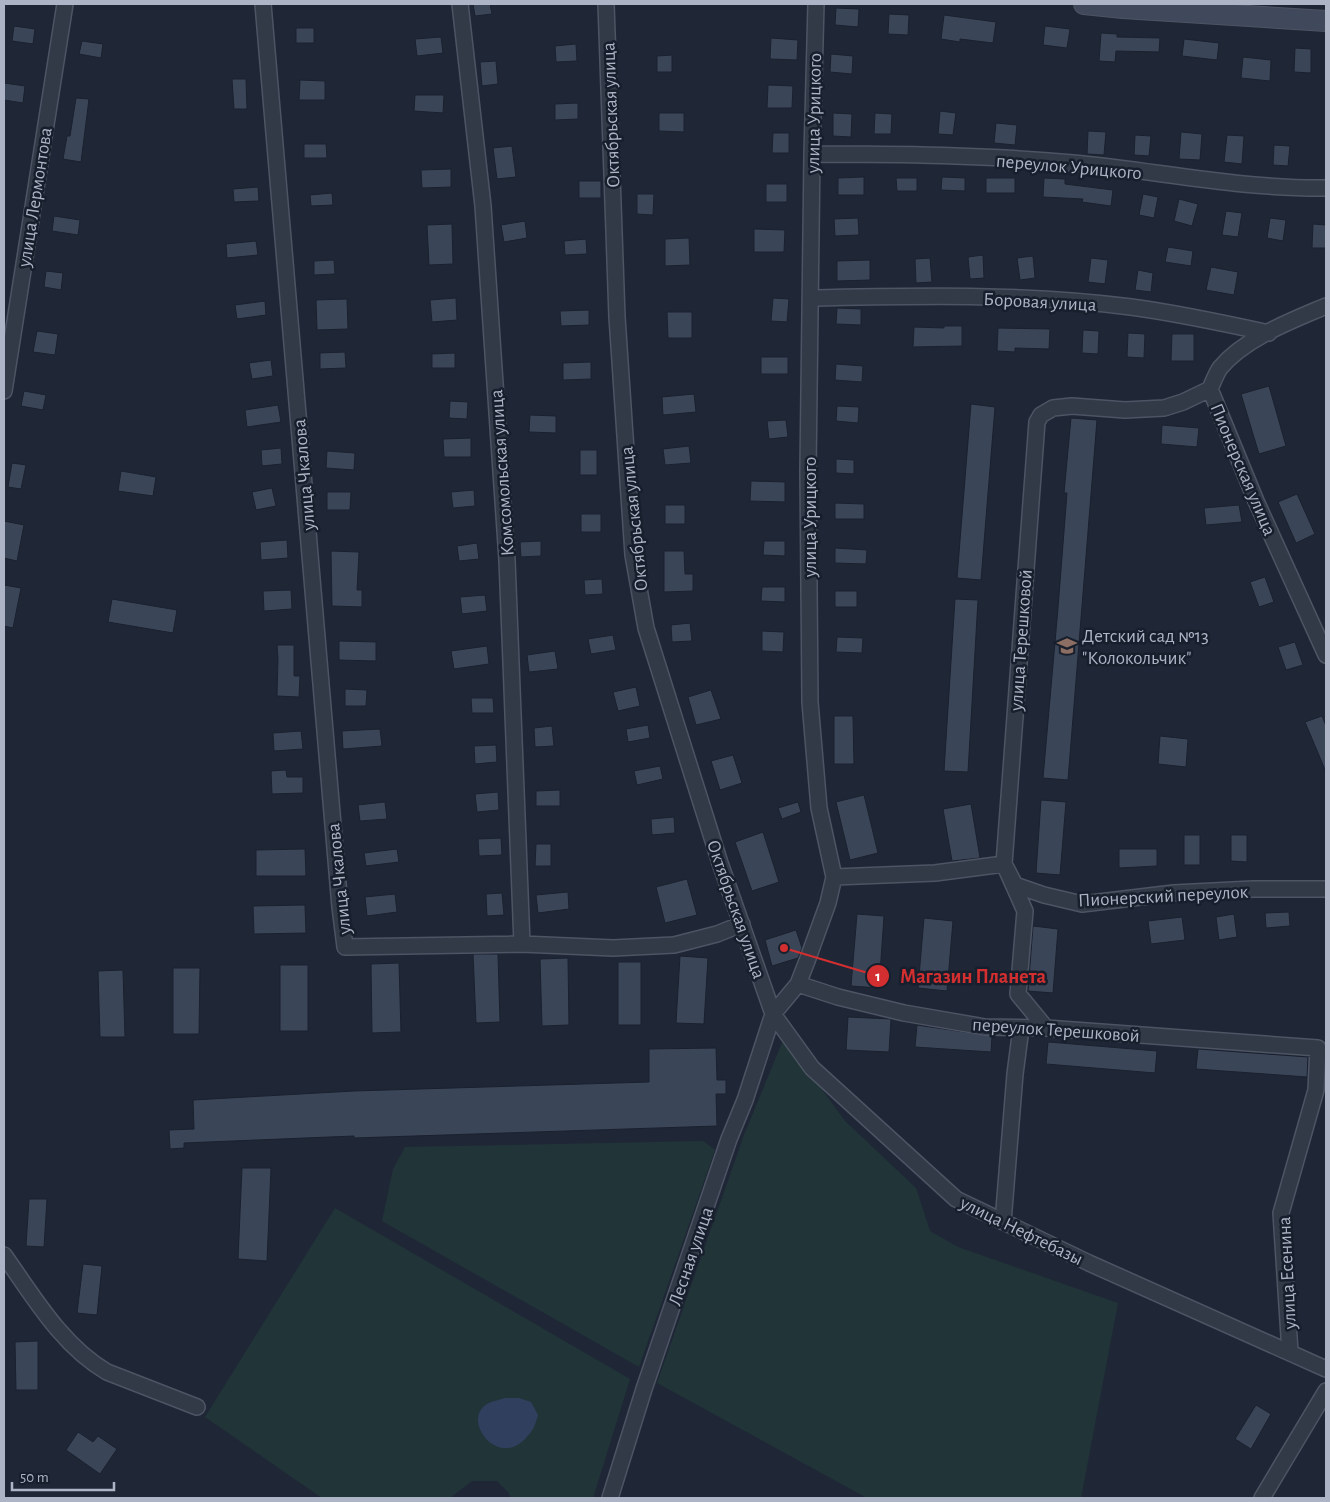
<svg xmlns="http://www.w3.org/2000/svg" width="1330" height="1502" viewBox="0 0 1330 1502" font-family="'Alegreya Sans',sans-serif">
<style>
.green{fill:#213438}
.water{fill:#303f5e}
.building{fill:#3b4558;stroke:#1a212e}
.lines{fill:none;stroke-linecap:round;stroke-linejoin:round}
.street-casing{stroke:#4d5463;stroke-width:18}
.secondary-casing{stroke:#4d5463;stroke-width:22}
.street{stroke:#323a48;stroke-width:15}
.secondary{stroke:#40485b;stroke-width:20}
.labels{text-anchor:middle;stroke-width:5;stroke-linejoin:round;paint-order:stroke}
.street-label{font-size:19px;fill:#acb4c5;stroke:#181f2c}
.poi-label{font-size:19px;fill:#acb4c5;stroke:#181f2c;text-anchor:start}
.leader{fill:none;stroke:#d42f30;stroke-width:2}
.callout-dot{fill:#d42f30;stroke:#181f2c;stroke-width:2}
.mark-label{font-size:15px;text-anchor:middle;font-weight:bold;fill:#fff}
.callout-label{font-size:20px;text-anchor:middle;font-weight:bold;fill:#d42f30;stroke:#181f2c;stroke-width:5;stroke-linejoin:round;paint-order:stroke}
</style>
<rect width="100%" height="100%" fill="#1f2737"/>
<path class="green" d="M784,1038L845,1121L916,1188L930,1231L958,1247L1118,1303L1081,1498H867L657,1383L744,1135Z
M703,1141L715,1150L639,1367L382,1221L393,1169L405,1147Z
M335,1208L630,1379L593,1498H511L508,1492L497,1481H472L450,1498H322L205,1417Z"/>
<path class="water" d="M505,1398H519L531,1402L538,1415C535,1426 533,1431 525,1439C497,1468 461,1420 487,1404C492,1401 500,1400 505,1398Z"/>
<path class="building" d="M473,4H490L492,14L475,16Z
M836,8L859,9L858,27L835,25Z
M889,14L909,15L908,35L888,34Z
M944,15L996,22L993,43L960,39V42L941,39Z
M14,26L35,29L33,44L12,41Z
M1045,26L1070,29L1067,48L1043,45Z
M296,28H314V43H296Z
M1101,33L1117,34V37L1160,38L1159,52L1116,51L1115,62L1099,61Z
M441,37L443,53L417,56L415,39Z
M771,38L798,40L797,60L770,59Z
M1184,39L1219,43L1217,60L1182,56Z
M82,41L103,44L101,58L79,54Z
M576,44L577,61L556,62L555,46Z
M1295,48L1311,49V73L1294,72Z
M831,54L853,56L852,74L830,72Z
M672,55V72H657V56Z
M1243,57L1271,60L1270,81L1241,78Z
M496,61L498,84L482,86L480,62Z
M232,79H246L247,109H234Z
M300,80L325,81V100H299Z
M4,83L25,86L23,103L4,100Z
M768,85L793,86L792,108H767Z
M415,95H444L443,113L414,111Z
M76,98L89,99L81,162L63,159L67,136H70Z
M578,103V119L555,120V104Z
M940,111L956,113L953,135L938,134Z
M659,113H684V132L659,131Z
M833,113L852,114L851,137L833,136Z
M875,113L892,114L891,134H874Z
M996,123L1017,125L1015,145L994,143Z
M1088,131L1106,132L1104,155L1087,154Z
M1181,132L1202,134L1200,160L1179,159Z
M773,133H789V153H772Z
M1135,135L1151,136L1149,156L1134,155Z
M1227,135L1244,136L1242,164L1224,162Z
M304,144H326L327,158H304Z
M1274,145L1290,146L1288,166L1273,165Z
M512,146L516,177L497,179L493,148Z
M451,169V187L422,188L421,170Z
M864,177V195H838V178Z
M942,177L965,178V191L941,190Z
M896,178H917V191H897Z
M986,178H1015V193H986Z
M1044,178L1065,179V184L1113,190L1111,206L1082,202L1083,199L1043,197Z
M579,181H601V198H579Z
M766,184H787V202H766Z
M258,187L259,201L234,202L233,189Z
M332,193L333,205L311,206L310,195Z
M637,194H654L653,215L637,214Z
M1143,194L1158,197L1154,218L1139,215Z
M1179,199L1198,204L1192,226L1174,221Z
M1226,211L1242,213L1238,237L1222,235Z
M54,216L80,220L78,235L52,231Z
M858,218L859,235L835,236L834,219Z
M1270,218L1286,220L1283,241L1267,238Z
M525,221L527,238L504,242L501,225Z
M452,224L453,264L429,265L427,225Z
M1313,224L1326,225V248H1312Z
M754,229L785,230L784,252H754Z
M689,238L690,265L665,266V239Z
M586,239L587,254L565,255L564,241Z
M256,241L258,255L227,258L226,244Z
M1168,247L1193,251L1191,266L1165,262Z
M983,255L984,278L970,279L968,257Z
M1033,256L1035,278L1020,280L1017,258Z
M930,258L932,282L916,283L915,259Z
M1091,258L1108,260L1105,284L1088,282Z
M334,260L335,274L314,275V261Z
M870,260V280L837,281V261Z
M1211,267L1238,272L1234,295L1206,290Z
M1138,270L1153,273L1151,292L1135,290Z
M46,271L63,273L61,290L44,287Z
M456,298L457,320L432,322L430,300Z
M773,298L789,299L787,322L771,321Z
M347,299L348,329L317,330L316,300Z
M265,301L266,315L237,319L235,305Z
M837,308L861,309V325L836,324Z
M589,310V325L561,326L560,311Z
M667,312H692V338H668Z
M944,326H962V346L913,347L914,327L944,328Z
M998,328L1050,329L1049,349L1015,348V352L997,351Z
M1083,330L1099,331L1098,354L1082,353Z
M37,331L58,334L55,355L33,352Z
M1128,333L1145,334L1144,358L1127,357Z
M1172,334H1194V361H1171Z
M345,352L346,368L320,369V353Z
M455,353V368H432V354Z
M761,357H788V374H761Z
M271,360L273,376L252,379L249,363Z
M591,362V379L563,380V363Z
M836,364L863,366L862,382L835,380Z
M1269,386L1286,446L1259,454L1241,394Z
M24,391L46,395L43,410L21,406Z
M694,394L696,412L663,415L662,397Z
M450,401L468,402L467,419L449,418Z
M971,404L995,407L981,580L957,578Z
M278,405L281,422L247,427L245,410Z
M837,406L859,407L858,423L836,421Z
M530,415L556,416V433L529,432Z
M1071,418L1097,420L1068,780L1043,778L1058,608L1067,493H1064Z
M786,420L788,437L769,439L767,421Z
M1162,425L1199,428L1197,447L1161,444Z
M471,438V457H444L443,439Z
M689,446L691,463L665,465L663,449Z
M281,448L282,464L262,466L261,450Z
M580,450H597V475H580Z
M327,451L355,453L354,470L326,468Z
M836,459L854,460V474L836,473Z
M12,463L26,465L21,489L8,487Z
M121,471L156,477L153,496L118,491Z
M751,481L785,482V502L750,501Z
M272,488L276,506L256,510L252,492Z
M474,490L475,506L453,508L451,492Z
M327,492H351L350,510H327Z
M1297,494L1315,534L1296,543L1278,502Z
M835,503L864,504V519H835Z
M665,505H685V524H665Z
M1239,505L1242,522L1206,525L1204,508Z
M581,514H601V532H581Z
M4,521L24,525L17,561L4,558Z
M287,540L288,558L261,560L260,542Z
M541,541V556L521,557L520,542Z
M764,541H785V556L763,555Z
M477,543L479,559L459,561L457,546Z
M835,548L867,550L866,564L835,563Z
M331,551L359,552L357,590H362V607L332,606Z
M664,551H684L685,574H693V591L664,592Z
M1265,577L1274,602L1259,607L1250,582Z
M602,579L603,594L585,595L584,580Z
M4,585L21,588L13,628L4,626Z
M762,587H785V602L761,601Z
M291,590L292,609L264,611L263,591Z
M835,591H857V607H835Z
M485,595L487,611L462,614L460,597Z
M112,599L177,610L173,633L108,622Z
M955,599L978,600L968,772L944,771Z
M690,623L692,641L672,642L671,625Z
M762,631L784,632L783,652L762,651Z
M613,635L616,650L591,654L588,639Z
M837,637L863,638L862,653L836,652Z
M339,641L376,642V661L339,660Z
M1295,642L1303,665L1286,670L1278,647Z
M277,645H294V676H300L299,697L277,696L278,658Z
M487,646L489,664L454,669L451,651Z
M555,651L558,669L529,672L527,655Z
M636,687L640,706L618,711L613,692Z
M345,689L367,690L366,706H345Z
M711,690L721,719L696,725L688,697Z
M471,698H493L494,713H472Z
M834,716H853L854,764H834Z
M1322,716L1326,726V772L1305,722Z
M648,725L650,738L628,742L626,729Z
M552,726L554,746L535,747L534,728Z
M380,729L382,746L343,749L342,731Z
M301,731L303,749L274,751L273,733Z
M1160,736L1188,739L1186,767L1158,764Z
M496,745L497,762L475,764L474,746Z
M733,755L742,783L720,790L711,761Z
M660,766L663,779L637,785L634,771Z
M286,770L287,777H303V793L272,794L271,771Z
M560,790V806H536V791Z
M498,792L499,810L477,812L475,794Z
M864,795L878,853L850,860L836,802Z
M1041,800L1066,802L1060,875L1036,873Z
M385,802L387,819L360,821L358,805Z
M798,802L801,812L782,819L778,808Z
M971,804L980,858L952,861L943,809Z
M674,817L675,833L652,835L651,819Z
M763,832L779,882L752,891L735,842Z
M1184,835H1200V865H1184Z
M1231,835H1247V862L1231,861Z
M501,838L502,855L479,856L478,839Z
M536,844H551V866H535Z
M305,849L306,876H256V850Z
M397,849L399,862L366,866L364,853Z
M1119,849H1157V866L1119,868Z
M687,879L697,915L665,923L656,887Z
M568,892L569,909L538,913L536,895Z
M502,893L504,915L487,916L486,894Z
M395,894L397,912L367,916L365,897Z
M305,905L306,933L254,934L253,906Z
M1289,912L1290,926L1266,928L1265,913Z
M857,914L884,916L879,988L851,986Z
M1234,914L1237,937L1219,940L1216,917Z
M1182,917L1185,940L1151,944L1148,921Z
M924,918L953,921L947,991L918,988Z
M1033,926L1058,929L1053,993L1028,991Z
M796,930L802,948L798,958L772,966L765,940Z
M473,954H498L500,1022L476,1023Z
M680,956L708,958L704,1024L676,1023Z
M568,958L569,1025L542,1026L540,959Z
M618,962H641V1025H618Z
M399,963L401,1032L372,1033L371,964Z
M280,965H308V1031H280Z
M173,968H200L199,1034H173Z
M123,970L125,1037H100L98,971Z
M848,1017L891,1019L889,1052L846,1050Z
M917,1025L992,1036L991,1052L915,1047Z
M1048,1042L1157,1051L1155,1073L1046,1064Z
M716,1048L717,1080H726V1094H716L717,1126L354,1138V1136L184,1143V1148L170,1149L169,1130L194,1129L193,1100L354,1091L649,1082V1049Z
M1198,1049L1308,1057L1307,1077L1196,1069Z
M242,1168H271L267,1261L238,1259Z
M29,1199H47L44,1247L26,1246Z
M83,1264L102,1266L97,1315L77,1313Z
M38,1341V1390H16L15,1342Z
M1256,1405L1271,1414L1251,1449L1235,1439Z
M78,1432L93,1442L98,1436L117,1449L100,1474L66,1450Z"/>
<g class="lines">
<defs>
<path id="street" d="M263,4L340,907L345,947L522,944L613,948L674,945L717,934L742,924
M460,4L483,206L507,560L522,944
M606,4L617,317L633,555L646,628L720,863L773,1014L812,1068L956,1199L1089,1263L1326,1369
M812,154C899,154 986,155 1073,163C1158,171 1241,189 1326,188
M810,298C916,296 1025,293 1131,307C1177,313 1223,323 1269,333
M1326,306C1291,321 1245,338 1220,368C1216,374 1213,382 1210,389L1256,501L1326,655
M4,391L65,4
M834,877L935,873L1004,864L1015,885L1044,895L1082,904L1174,893L1253,889H1326
M798,984L838,997L904,1013L985,1027L1046,1028L1318,1048L1316,1090L1281,1213L1290,1352
M1046,1028L1018,994L1025,911L1004,864L1037,422L1041,415L1053,408L1072,406L1125,410L1164,408L1183,402L1210,389
M1003,1222L1015,1074L1021,1028
M4,1255C33,1296 62,1346 107,1372L197,1407
M610,1498L644,1389L729,1139L745,1100L773,1014L798,984L807,961L828,903L834,877L819,808L810,702L808,470L812,154L816,4
M1262,1498L1326,1391"/>
<path id="secondary" d="M1084,4L1123,8L1326,21"/>
</defs>
<use href="#street" class="street-casing"/>
<use href="#secondary" class="secondary-casing"/>
<use href="#street" class="street"/>
<use href="#secondary" class="secondary"/>
</g>
<defs>
<symbol id="school-bare" viewBox="-9 -9 18 18"><path d="M0-5L7-2L0 1L-7-2ZM-4 1L0 2.5L4 1V4Q0 6-4 4Z" fill="#8d6e63" stroke="#181f2c" stroke-width="2.5" paint-order="stroke"/></symbol>
</defs>
<g fill-rule="evenodd">
<use href="#school-bare" x="1053" y="632" width="28" height="28"/>
</g>
<g class="labels">
<g class="street-label">
<text transform="translate(813 113) rotate(-89)" y="7">улица Урицкого</text>
<text transform="translate(610 115) rotate(-92)" y="7">Октябрьская улица</text>
<text transform="translate(1069 166) rotate(5)" y="7">переулок Урицкого</text>
<text transform="translate(34 197) rotate(-81)" y="7">улица Лермонтова</text>
<text transform="translate(1040 301) rotate(3)" y="7">Боровая улица</text>
<text transform="translate(1244 469) rotate(67)" y="7">Пионерская улица</text>
<text transform="translate(501 473) rotate(-94)" y="7">Комсомольская улица</text>
<text transform="translate(303 475) rotate(-95)" y="7">улица Чкалова</text>
<text transform="translate(809 517) rotate(-90)" y="7">улица Урицкого</text>
<text transform="translate(633 519) rotate(-96)" y="7">Октябрьская улица</text>
<text transform="translate(1020 640) rotate(-86)" y="7">улица Терешковой</text>
<text transform="translate(338 879) rotate(-96)" y="7">улица Чкалова</text>
<text transform="translate(1163 895) rotate(-3)" y="7">Пионерский переулок</text>
<text transform="translate(737 909) rotate(71)" y="7">Октябрьская улица</text>
<text transform="translate(1056 1029) rotate(4)" y="7">переулок Терешковой</text>
<text transform="translate(1022 1230) rotate(26)" y="7">улица Нефтебазы</text>
<text transform="translate(690 1256) rotate(-71)" y="7">Лесная улица</text>
<text transform="translate(1286 1273) rotate(-93)" y="7">улица Есенина</text>
</g>
<g class="poi-label">
<text x="1082" y="642">Детский сад №13<tspan x="1082" dy="22">"Колокольчик"</tspan></text>
</g>
</g>
<path class="leader" d="M784 948L878 976"/>
<g class="callout-dot">
<circle cx="784" cy="948" r="5"/>
<circle cx="878" cy="976" r="12"/>
</g>
<g class="mark-label">
<text x="878" y="981">1</text>
</g>
<g class="callout-label">
<text x="973" y="983">Магазин Планета</text>
</g>
<rect width="1330" height="1502" fill="none" stroke="#acb4c5" stroke-width="10"/>
<path d="M12 1482v8h102v-8" fill="none" stroke="#acb4c5" stroke-width="2.5"/>
<text x="20" y="1482" font-size="15" fill="#acb4c5" stroke="#181f2c" stroke-width="4" paint-order="stroke">50 m</text>
</svg>
